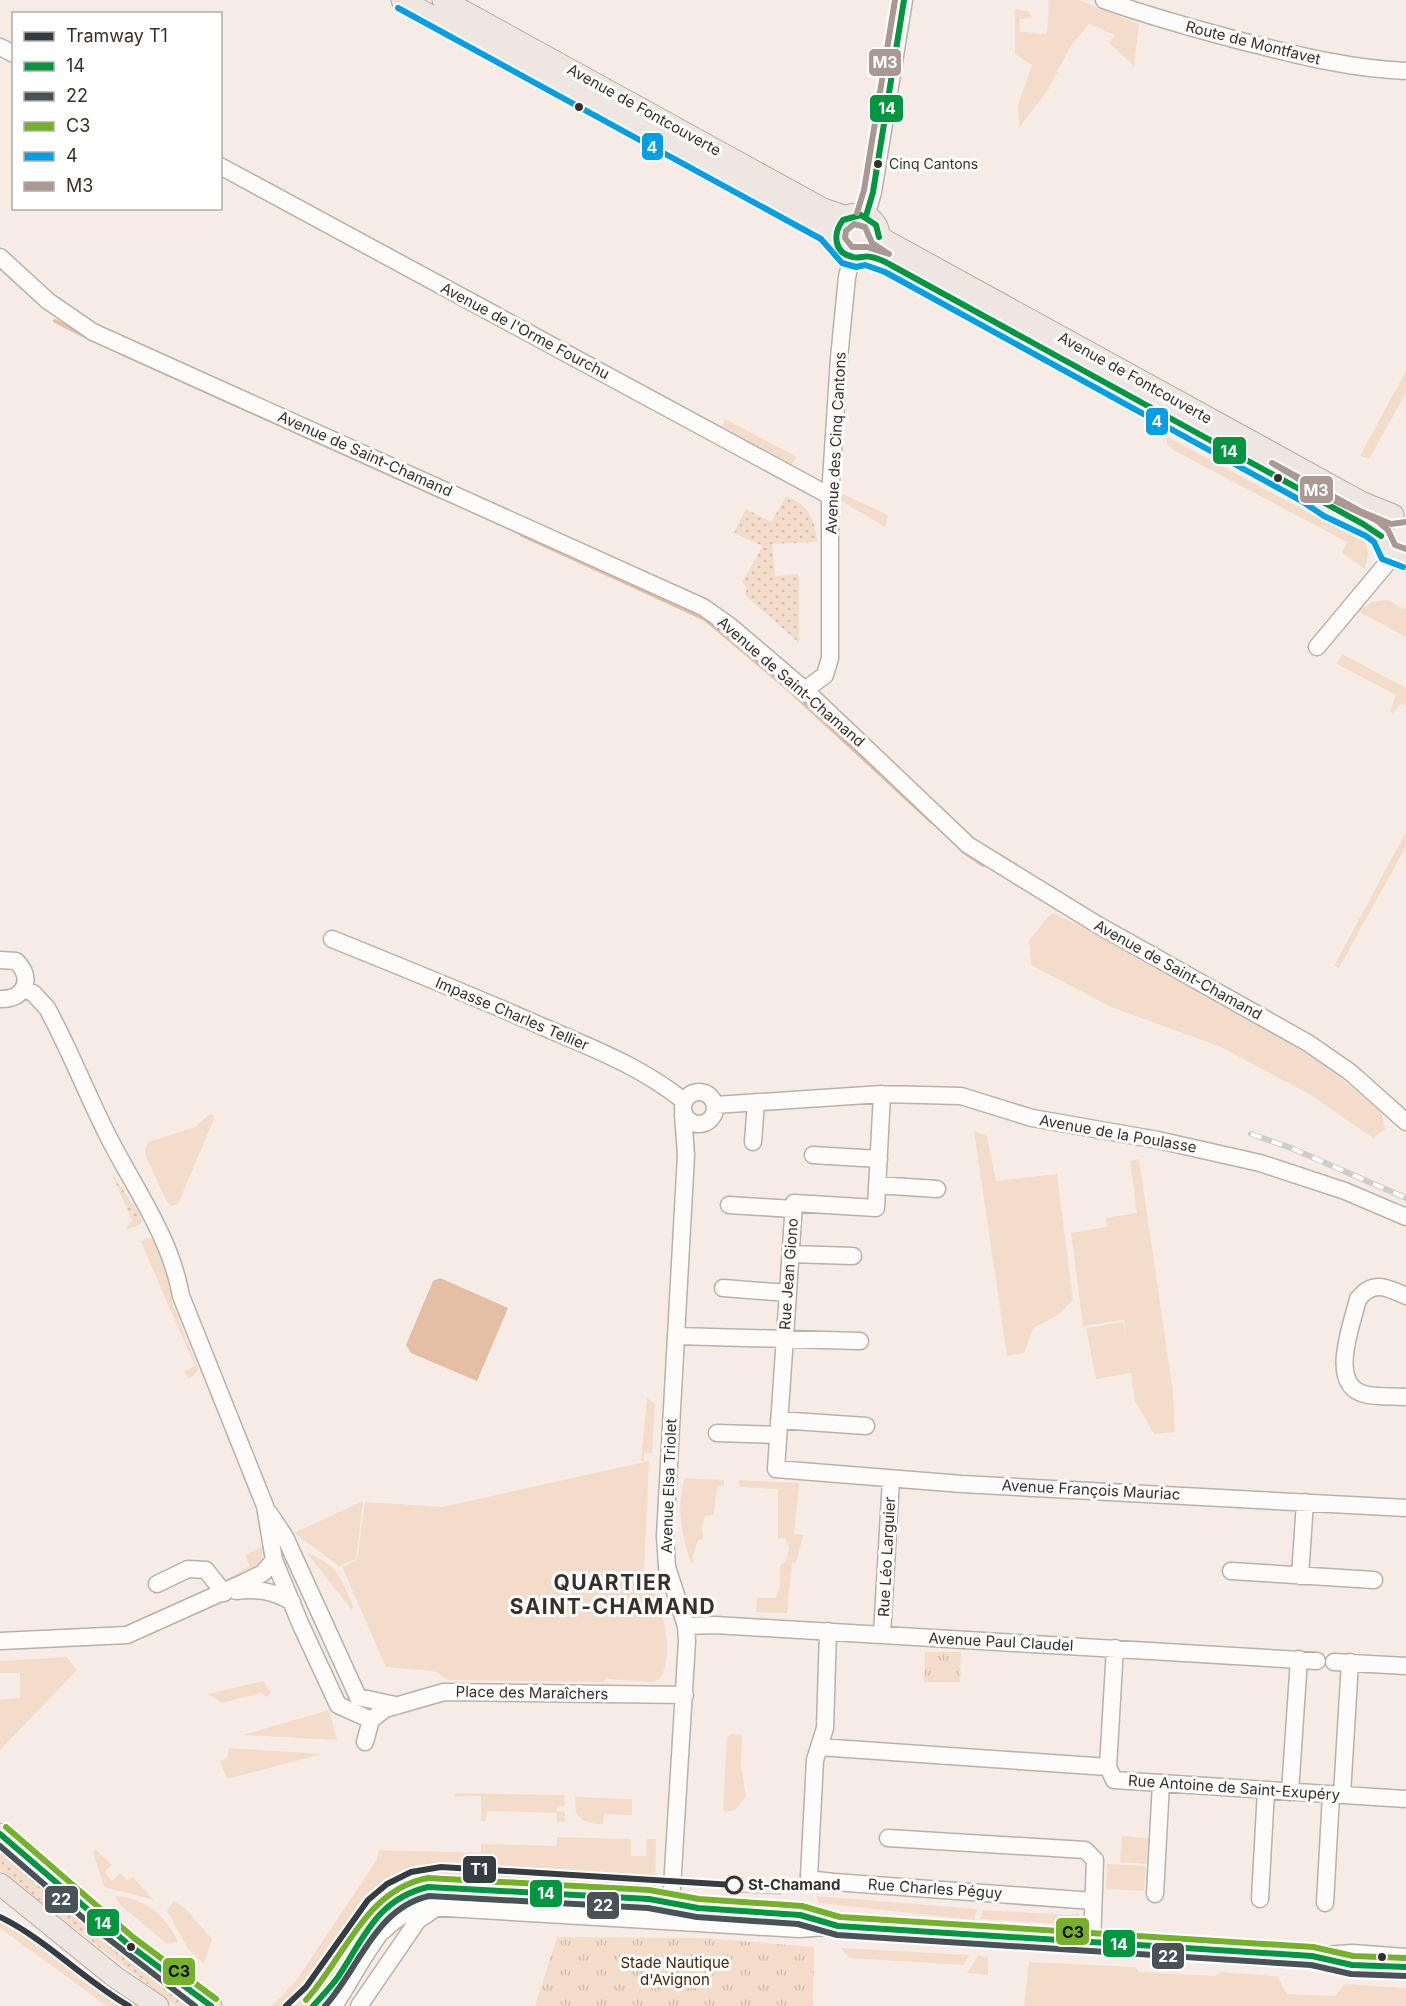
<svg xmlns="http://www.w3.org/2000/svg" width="1406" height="2006" viewBox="0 0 1406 2006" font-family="Inter,sans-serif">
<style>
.grass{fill:#f4dcca}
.park{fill:url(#park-tufts)}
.garden{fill:url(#garden-dots)}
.water{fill:#e4bea5}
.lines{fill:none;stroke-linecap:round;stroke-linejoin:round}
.stream{stroke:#e4bea5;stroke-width:4}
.minor-casing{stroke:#b8b0aa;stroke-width:19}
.major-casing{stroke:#b8a99e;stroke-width:23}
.minor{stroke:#fefcfb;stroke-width:16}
.major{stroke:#eee6e1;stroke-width:21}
.tram{stroke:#cfcdcb;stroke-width:1.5}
.rail-casing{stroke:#cfcdcb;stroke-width:6}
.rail{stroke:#fff;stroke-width:4;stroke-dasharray:11;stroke-linecap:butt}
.bus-1-casing{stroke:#fff;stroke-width:10}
.bus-2-casing{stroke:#fff;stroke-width:10}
.bus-3-casing{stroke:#fff;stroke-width:10}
.bus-4-casing{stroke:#fff;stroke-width:10}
.bus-5-casing{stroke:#fff;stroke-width:10}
.bus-1{stroke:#009640;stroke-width:6}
.bus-2{stroke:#495256;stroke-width:6}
.bus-3{stroke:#75b12a;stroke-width:6}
.bus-4{stroke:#009fe3;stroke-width:6}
.bus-5{stroke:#aa9893;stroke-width:6}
.tram-1-casing{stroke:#fff;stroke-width:10}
.tram-1{stroke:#363d42;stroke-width:6}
.bus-dot{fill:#372f29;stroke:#fff;stroke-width:2}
.stop-dot{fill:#fff;stroke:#372f29;stroke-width:3}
.labels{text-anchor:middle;stroke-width:6;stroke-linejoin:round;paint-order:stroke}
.bus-label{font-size:14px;fill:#372f29;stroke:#fff;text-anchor:start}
.street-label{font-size:15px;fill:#372f29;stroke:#fff}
.stop-label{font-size:15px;font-weight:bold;fill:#372f29;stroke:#fff;text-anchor:start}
.park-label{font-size:15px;fill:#46250b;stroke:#fff}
.district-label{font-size:21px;font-weight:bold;letter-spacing:1.5px;fill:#372f29;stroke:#fff}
.line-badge{stroke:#fff;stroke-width:2}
.badge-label{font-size:16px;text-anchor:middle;font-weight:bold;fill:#fff}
.pale-badge-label{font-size:16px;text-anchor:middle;font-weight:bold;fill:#111}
</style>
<defs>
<pattern id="park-tufts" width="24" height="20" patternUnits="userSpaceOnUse" patternTransform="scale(1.5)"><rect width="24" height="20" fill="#f4dcca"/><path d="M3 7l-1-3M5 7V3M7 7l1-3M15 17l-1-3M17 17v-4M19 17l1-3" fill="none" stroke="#d2bdae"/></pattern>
<pattern id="garden-dots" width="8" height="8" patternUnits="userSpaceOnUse" patternTransform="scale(1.5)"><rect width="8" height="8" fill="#f4dcca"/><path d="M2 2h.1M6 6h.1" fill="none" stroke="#d2bdae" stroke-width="1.8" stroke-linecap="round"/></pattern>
</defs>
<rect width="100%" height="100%" fill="#f6ece5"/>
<path class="grass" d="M1049,0H1079L1139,24L1134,66L1109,43L1115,35L1089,24L1070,47L1048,90L1019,128L1018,105L1032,65L1015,54V9L1028,11L1032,17L1019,20L1020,32L1047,34Z
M1406,371V393L1369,459L1360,456Z
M725,419L797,457L791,465L722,426Z
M1167,437L1366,543L1368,554L1365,569L1342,553L1347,542L1175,451L1167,444Z
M843,494L888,515L885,527L840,500Z
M1387,600L1406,610V637L1358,611L1372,602Z
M1342,654L1406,688V706L1401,703L1393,713L1390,712L1396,695L1337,664Z
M1406,832V846L1339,968L1334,966Z
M1052,913L1126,947L1254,1021L1327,1067L1381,1112L1385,1129L1373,1138L1311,1095L1221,1047L1111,1007L1031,965L1029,940Z
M210,1114L213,1115L214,1119L178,1204L172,1206L167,1202L146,1157L145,1148L149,1142L195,1127Z
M974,1131L987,1136L996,1181L1057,1174L1073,1300L1058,1315L1033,1328L1024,1353L1007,1356Z
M1139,1159L1173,1392L1175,1432L1154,1434L1135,1401L1131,1373L1096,1379L1086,1328L1123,1322L1126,1338L1124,1320L1083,1326L1071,1233L1107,1227L1106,1218L1137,1213L1130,1161Z
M148,1238H155L168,1275L173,1305L197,1365L198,1370L192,1377L188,1378L184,1371L195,1366L141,1242Z
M647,1398L655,1404L652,1453L644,1452V1461L641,1462Z
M649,1461L643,1595L645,1588L655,1593C664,1619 674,1651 661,1677L654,1682L606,1679L603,1682L448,1680L435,1671L386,1667L342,1567L357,1560L365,1502L442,1507Z
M685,1478L724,1480V1486H717L714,1515L705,1516L702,1527L703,1539L698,1540L693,1555L694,1563H691C682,1537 675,1505 685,1478Z
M739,1480L799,1483L794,1534L803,1535L796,1562L792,1563L787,1613L756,1612L757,1598H776L780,1586V1565L786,1562L789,1548L785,1538L778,1539V1489L739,1487Z
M363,1501L356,1559L339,1566L294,1533Z
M264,1546L259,1566L227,1582L225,1580L250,1566L245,1555Z
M306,1552C340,1567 339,1575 354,1608L351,1609Z
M67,1657L77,1670L0,1750V1700L20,1698V1673H0V1661Z
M263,1681L271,1693L267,1697L261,1693L222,1703L208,1694Z
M329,1710L337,1740L243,1735Z
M730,1734L742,1735L741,1766L746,1797L735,1810L725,1812L723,1810L727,1737Z
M229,1748L322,1754L227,1779L220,1761L227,1758Z
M455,1793L565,1795V1806L557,1807V1811L565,1812V1822H557V1813L487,1811L486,1821H481V1796L454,1797Z
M575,1797L632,1799V1815L604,1814L603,1824C591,1824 583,1823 576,1813Z
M1122,1836L1149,1838L1146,1864L1120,1862Z
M557,1837L631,1839V1856H646L647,1839H656L655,1877L662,1878L653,1889L647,1891L445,1879L412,1884L393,1893L377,1906L327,1985L307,2006H270C281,2000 286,1989 296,1981L377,1860L379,1850L481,1853V1844L557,1846Z
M95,1849L112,1865L104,1872L112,1881L120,1873L127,1880L133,1877L154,1900L104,1887L93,1852Z
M1107,1864L1146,1866L1144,1891L1106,1889Z
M115,1896C146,1899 165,1914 178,1942L167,1944L119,1904Z
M816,1896L977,1909L974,1920L819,1903Z
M174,1901L185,1908L212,1939L204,1964L188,1949L167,1910Z
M983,1910L1071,1915L1079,1913L1078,1925L980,1919Z
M0,1913L22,1924L93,1977L98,1972L145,2006H107L0,1928Z
M841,1948L969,1955L964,1965L849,1958Z
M978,1956L988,1957V1975L967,1973Z
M1029,1962L1136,1967L1139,1972L1216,1976L1220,1972L1277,1976L1287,1994L1335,1996L1344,1984L1406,1988V2006H1024Z"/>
<path class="park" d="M925,1652H961L960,1682H924Z
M557,1937L704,1938L814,1947L813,2006H535Z"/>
<path class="garden" d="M786,497C809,503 814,520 818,542L772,544L775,576L799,574V643L745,595L747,588L742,582L763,546L734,533L746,509L771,522Z
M111,1172L140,1215L141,1224L125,1230L132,1220Z
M0,1849C63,1905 128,1958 197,2006H176L0,1871Z
M469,1895L535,1900L532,1905L468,1902Z
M569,1902L652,1907L653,1910L566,1907Z"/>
<path class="water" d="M440,1278L508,1308L477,1381L411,1353L406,1345L433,1281Z"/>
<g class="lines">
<path class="stream" d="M55,321L89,338
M123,354L442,498
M522,535L705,619L785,686L932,822
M963,851L983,865"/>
<defs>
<path id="minor" d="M1104,0C1151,17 1199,30 1249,43C1301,56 1352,69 1406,71
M0,47L14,54
M220,166L830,496
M866,216L873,192L904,0
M0,257L48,301L93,332L703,607L730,626L805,690L968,845L1098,925L1308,1043L1350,1072L1406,1122
M1317,647L1393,556
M805,690L825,675L830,658V496L839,358L847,277L852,257
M332,939C404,968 476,997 548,1029C597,1050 641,1067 684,1101
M0,960L16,961C34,978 25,1000 0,999
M25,989L33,993L47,1008C70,1050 87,1095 109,1138C135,1189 171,1238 181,1296L265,1506L274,1560L300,1623L338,1705L371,1720
M683 1108a16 16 0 1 1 32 0a16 16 0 1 1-32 0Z
M882,1094L876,1208L794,1203L776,1469L962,1484L1406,1508
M715,1105L882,1094L961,1096L1032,1118L1158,1140L1260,1163L1345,1191L1406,1217
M753,1142L756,1102
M813,1155L879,1159
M877,1185L937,1189
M729,1205L793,1209
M791,1254L853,1256
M723,1288L788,1293
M1406,1296C1387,1287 1373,1280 1358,1299C1352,1325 1326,1388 1368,1395C1380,1397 1394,1396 1406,1397
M676,1336L860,1341
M779,1420L866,1426
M717,1433L778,1435
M269,1513L285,1537L358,1697L395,1705
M1231,1571L1374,1580
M1300,1576L1305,1502
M157,1584L188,1569L206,1570L224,1593
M236,1591C257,1588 273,1591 292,1602
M686,1626L715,1625L1317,1661
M828,1631L825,1728L815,1760L809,1876L816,1880L834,1882L1093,1901
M882,1634L891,1479
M0,1641L127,1635L245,1582L263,1573L274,1560
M1334,1662L1406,1666
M365,1742L371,1720L385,1709L444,1692L685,1695
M819,1747L1108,1767L1114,1780L1406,1799
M1108,1767L1115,1648
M1290,1792L1299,1659
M1342,1795L1350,1662
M888,1838L1085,1850L1095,1860L1092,1943
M1155,1894L1161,1783
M1260,1899L1266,1790
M1325,1903L1331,1795
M670,1921L687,1641L686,1626L667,1567L665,1536L686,1155L683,1114
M383,1931C395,1919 412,1908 430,1907L799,1929L838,1926L1312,1956L1352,1953L1406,1957
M334,2006C362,1964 387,1902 439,1889L649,1899L698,1908L800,1915L828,1924
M359,2006L418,1920L433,1910"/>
<path id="major" d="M402,0L777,207L815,225L836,240
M443,0L823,209L847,217
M835 236a22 22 0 1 1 44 0a22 22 0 1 1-44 0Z
M879,237L1363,503L1393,515
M866,256L889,264L1305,492C1329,509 1359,517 1381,536
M1384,524C1376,541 1386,558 1406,558
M0,1834C68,1895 135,1954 211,2006
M0,1884L115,1977L158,2006"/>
</defs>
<use href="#minor" class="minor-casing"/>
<use href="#major" class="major-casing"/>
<use href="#minor" class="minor"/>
<use href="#major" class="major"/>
<path class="tram" d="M734,1892L781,1894"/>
<defs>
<path id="rail" d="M1251,1134L1291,1148L1406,1198"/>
</defs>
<use href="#rail" class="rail-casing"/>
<use href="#rail" class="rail"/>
<defs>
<path id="bus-1" d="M866,216L873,192L904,0
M879,237L876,225L861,215L843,220C833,233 833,253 853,257C859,259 865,255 871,257C878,258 883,261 889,264L1363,524L1381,536
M0,1834L129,1945L211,2006
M313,2006C321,1997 330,1988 338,1977C364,1938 377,1899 428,1887L649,1899L698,1908L800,1915L838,1926L1312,1956L1352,1965L1406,1967"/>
<path id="bus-2" d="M0,1846L97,1930L195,2006
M325,2006C359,1969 375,1908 429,1896L648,1908L697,1917L798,1924L837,1935L1311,1965L1351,1974L1406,1976"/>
<path id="bus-3" d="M6,1827L134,1938L216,1999
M306,2000C345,1957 365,1890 428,1878L649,1890L699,1899L802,1906L840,1917L1313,1947L1353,1956L1406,1958"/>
<path id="bus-4" d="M398,8L821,239L842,263L856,267L865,265L885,272L1300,500L1324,516L1366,536L1374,542L1382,559L1403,567"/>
<path id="bus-5" d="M857,213L864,190L895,0
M854,224L865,227L872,243L889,254L867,247H852L845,238L846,231Z
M1406,522L1391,524L1360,511L1272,463L1333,500L1376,520L1388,530L1395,545L1406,549"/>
</defs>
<use href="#bus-1" class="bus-1-casing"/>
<use href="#bus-2" class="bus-2-casing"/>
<use href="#bus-3" class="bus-3-casing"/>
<use href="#bus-4" class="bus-4-casing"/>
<use href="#bus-5" class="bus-5-casing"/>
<use href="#bus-1" class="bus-1"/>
<use href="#bus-2" class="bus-2"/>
<use href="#bus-3" class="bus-3"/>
<use href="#bus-4" class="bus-4"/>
<use href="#bus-5" class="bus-5"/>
<defs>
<path id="tram-1" d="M0,1917C47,1940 84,1980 129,2006
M286,2006L306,1987L368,1900L387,1884L411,1872L441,1867L734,1885"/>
</defs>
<use href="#tram-1" class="tram-1-casing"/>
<use href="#tram-1" class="tram-1"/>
</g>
<g class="bus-dot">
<circle cx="579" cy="107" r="5"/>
<circle cx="878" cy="164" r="5"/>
<circle cx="1278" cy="478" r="5"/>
<circle cx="131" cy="1947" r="5"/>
<circle cx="1382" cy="1957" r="5"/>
</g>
<circle class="stop-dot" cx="734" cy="1885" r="8"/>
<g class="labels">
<g class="bus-label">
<text x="889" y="169">Cinq Cantons</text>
</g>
<g class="street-label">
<text transform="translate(1253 43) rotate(14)" y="5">Route de Montfavet</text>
<text transform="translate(644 110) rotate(29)" y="5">Avenue de Fontcouverte</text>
<text transform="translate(525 331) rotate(28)" y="5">Avenue de l'Orme Fourchu</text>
<text transform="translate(1135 378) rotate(29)" y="5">Avenue de Fontcouverte</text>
<text transform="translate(836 443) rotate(-87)" y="5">Avenue des Cinq Cantons</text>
<text transform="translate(365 454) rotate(24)" y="5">Avenue de Saint-Chamand</text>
<text transform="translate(791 682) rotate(41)" y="5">Avenue de Saint-Chamand</text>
<text transform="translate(1178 970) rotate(29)" y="5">Avenue de Saint-Chamand</text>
<text transform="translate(512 1014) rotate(23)" y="5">Impasse Charles Tellier</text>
<text transform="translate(1118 1134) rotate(10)" y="5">Avenue de la Poulasse</text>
<text transform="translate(789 1274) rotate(-86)" y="5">Rue Jean Giono</text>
<text transform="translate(669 1486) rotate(-88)" y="5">Avenue Elsa Triolet</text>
<text transform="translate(1091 1490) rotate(3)" y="5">Avenue François Mauriac</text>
<text transform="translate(887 1557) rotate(-87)" y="5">Rue Léo Larguier</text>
<text transform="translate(1001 1642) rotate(3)" y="5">Avenue Paul Claudel</text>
<text transform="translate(532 1693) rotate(1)" y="5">Place des Maraîchers</text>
<text transform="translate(1234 1788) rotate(4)" y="5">Rue Antoine de Saint-Exupéry</text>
<text transform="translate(935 1889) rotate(4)" y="5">Rue Charles Péguy</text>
</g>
<g class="stop-label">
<text x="748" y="1890">St-Chamand</text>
</g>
<g class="park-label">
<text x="675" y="1968">Stade Nautique<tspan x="675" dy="17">d'Avignon</tspan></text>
</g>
<g class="district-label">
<text x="613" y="1590">QUARTIER<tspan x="613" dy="24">SAINT-CHAMAND</tspan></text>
</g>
</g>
<g class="line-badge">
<rect x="868" y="48" width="34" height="29" rx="6" fill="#aa9893"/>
<rect x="869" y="94" width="35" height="29" rx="6" fill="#009640"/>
<rect x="641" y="132" width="23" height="29" rx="6" fill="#009fe3"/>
<rect x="1145" y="407" width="24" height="29" rx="6" fill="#009fe3"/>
<rect x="1212" y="436" width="35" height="29" rx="6" fill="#009640"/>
<rect x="1299" y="475" width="35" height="29" rx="6" fill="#aa9893"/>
<rect x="462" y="1855" width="35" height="29" rx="6" fill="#363d42"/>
<rect x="529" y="1879" width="34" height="29" rx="6" fill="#009640"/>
<rect x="44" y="1885" width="35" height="29" rx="6" fill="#495256"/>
<rect x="586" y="1891" width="34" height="29" rx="6" fill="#495256"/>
<rect x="86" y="1908" width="34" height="29" rx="6" fill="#009640"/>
<rect x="1055" y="1917" width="35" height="29" rx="6" fill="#75b12a"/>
<rect x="1102" y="1929" width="34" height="29" rx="6" fill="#009640"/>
<rect x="1151" y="1942" width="34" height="28" rx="6" fill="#495256"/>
<rect x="162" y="1957" width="34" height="29" rx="6" fill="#75b12a"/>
</g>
<g class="badge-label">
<text x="885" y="68">M3</text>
<text x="887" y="114">14</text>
<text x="652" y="153">4</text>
<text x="1157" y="427">4</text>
<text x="1229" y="457">14</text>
<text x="1316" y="496">M3</text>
<text x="479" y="1875">T1</text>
<text x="546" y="1899">14</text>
<text x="61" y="1905">22</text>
<text x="603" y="1911">22</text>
<text x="103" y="1929">14</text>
<text x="1119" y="1950">14</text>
<text x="1168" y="1962">22</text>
</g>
<g class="pale-badge-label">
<text x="1073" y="1938">C3</text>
<text x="179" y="1977">C3</text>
</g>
<rect x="12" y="12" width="210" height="198" fill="#ffffff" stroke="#afaca9" stroke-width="1.5"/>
<rect x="24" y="32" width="30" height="9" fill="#363d42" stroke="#afaca9" stroke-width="1.5"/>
<text x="66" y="42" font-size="18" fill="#372f29">Tramway T1</text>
<rect x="24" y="62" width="30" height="9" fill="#009640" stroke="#afaca9" stroke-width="1.5"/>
<text x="66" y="72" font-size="18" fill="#372f29">14</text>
<rect x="24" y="92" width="30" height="9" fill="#495256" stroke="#afaca9" stroke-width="1.5"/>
<text x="66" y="102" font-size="18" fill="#372f29">22</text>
<rect x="24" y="122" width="30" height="9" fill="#75b12a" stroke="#afaca9" stroke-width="1.5"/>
<text x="66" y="132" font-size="18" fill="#372f29">C3</text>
<rect x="24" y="152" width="30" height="9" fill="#009fe3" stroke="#afaca9" stroke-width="1.5"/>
<text x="66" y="162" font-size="18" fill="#372f29">4</text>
<rect x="24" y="182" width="30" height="9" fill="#aa9893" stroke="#afaca9" stroke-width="1.5"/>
<text x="66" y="192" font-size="18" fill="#372f29">M3</text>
</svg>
